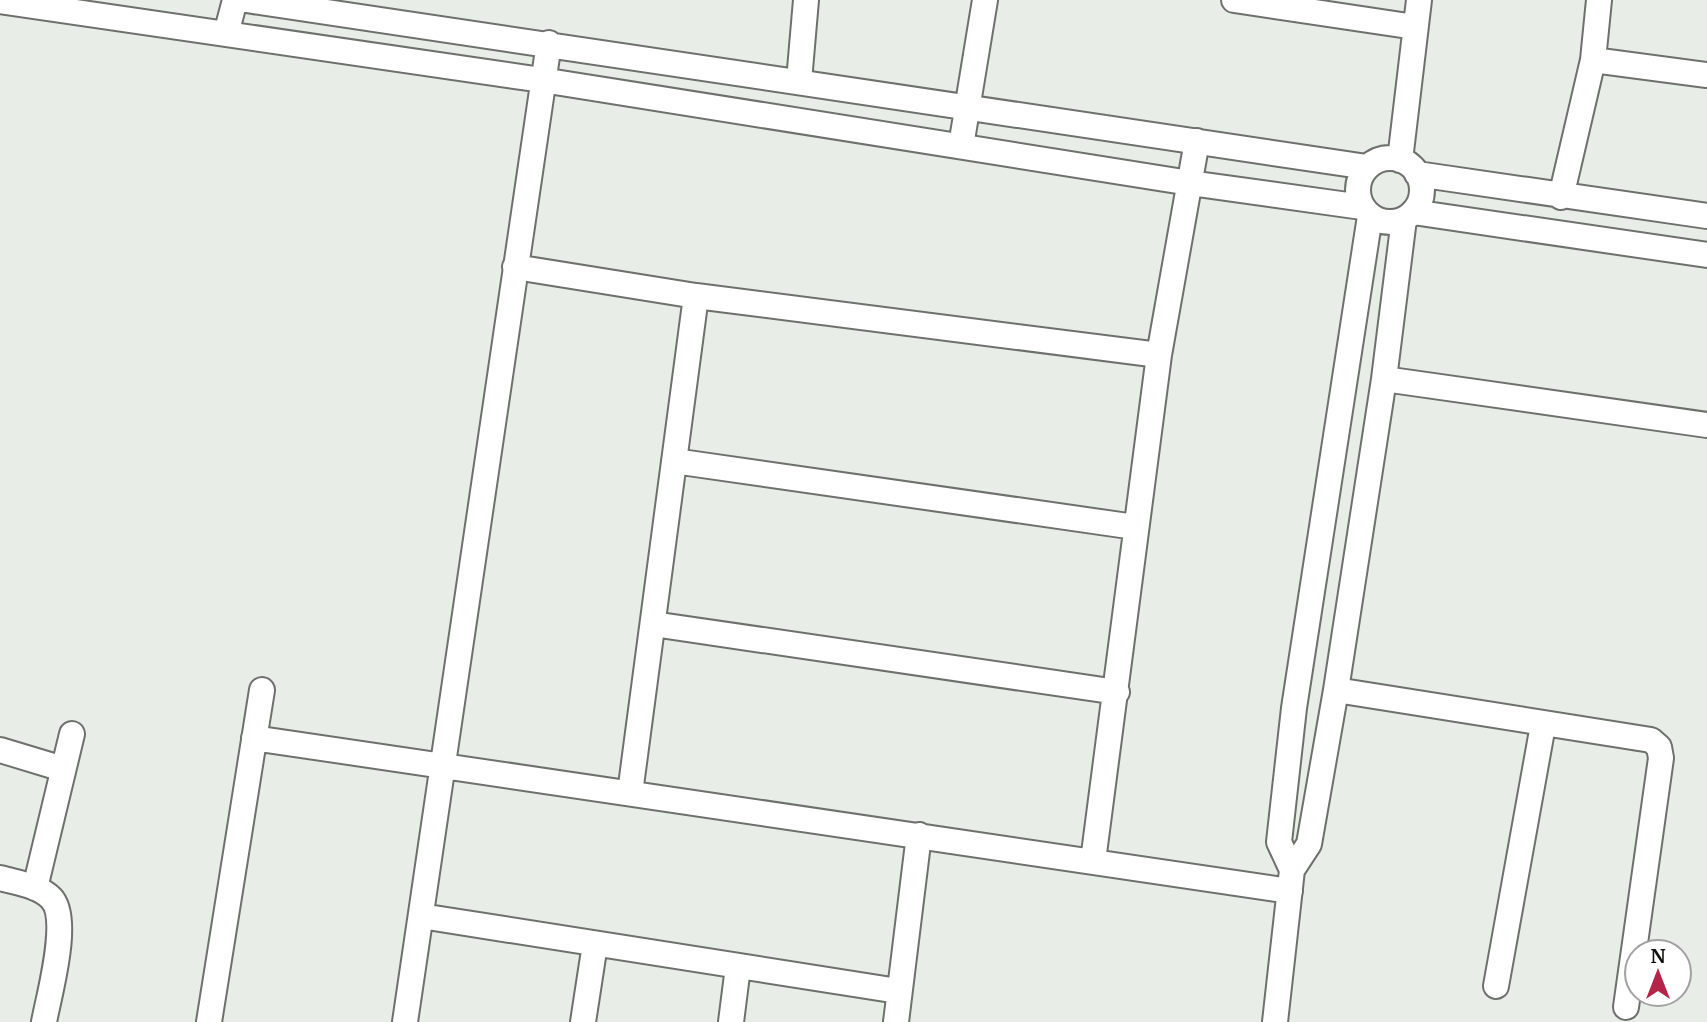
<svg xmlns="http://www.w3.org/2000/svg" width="1707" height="1022" viewBox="0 0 1707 1022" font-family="Merriweather,serif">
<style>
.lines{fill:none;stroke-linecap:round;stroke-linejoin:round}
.minor-casing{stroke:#6d716c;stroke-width:28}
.minor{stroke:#fff;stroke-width:24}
</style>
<rect width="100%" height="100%" fill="#e8ede8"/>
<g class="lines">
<defs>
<path id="minor" d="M246,0L1367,167
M1234,0L1415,27
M0,1L542,80L1190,183L1362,207
M226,34L235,0
M1593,60L1707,75
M799,81L806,0
M961,146L985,0
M1358 190a32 32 0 1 1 64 0a32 32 0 1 1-64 0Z
M1400,160L1419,0
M1417,174L1707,216
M1561,197L1593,60L1599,0
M1413,212L1707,255
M515,267L696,296L1159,355
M1384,379L1707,425
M674,461L1135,527
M653,624L1117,692
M1336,690L1651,740L1659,747L1661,758L1626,1007
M254,738L1290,891
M0,750L63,769
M630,793L696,296
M1093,861L1159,355L1197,141
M1292,870L1279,842L1294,708L1370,216
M0,878C17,883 38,885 51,898C71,918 49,995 44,1022
M35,888L72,734
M421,916L898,991
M1496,986L1543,725
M209,1022L262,690
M405,1022L549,43
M583,1022L595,944
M731,1022L738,967
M896,1022L919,835
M1275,1022L1292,870L1309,844L1336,690L1384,379L1404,219"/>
</defs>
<use href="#minor" class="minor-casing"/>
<use href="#minor" class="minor"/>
</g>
<g transform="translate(1658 973)"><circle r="33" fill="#ffffff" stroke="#a0a1a0" stroke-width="2"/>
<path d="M0-5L12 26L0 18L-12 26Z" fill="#b42349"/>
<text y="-10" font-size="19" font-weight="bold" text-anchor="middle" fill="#121311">N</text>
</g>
</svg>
